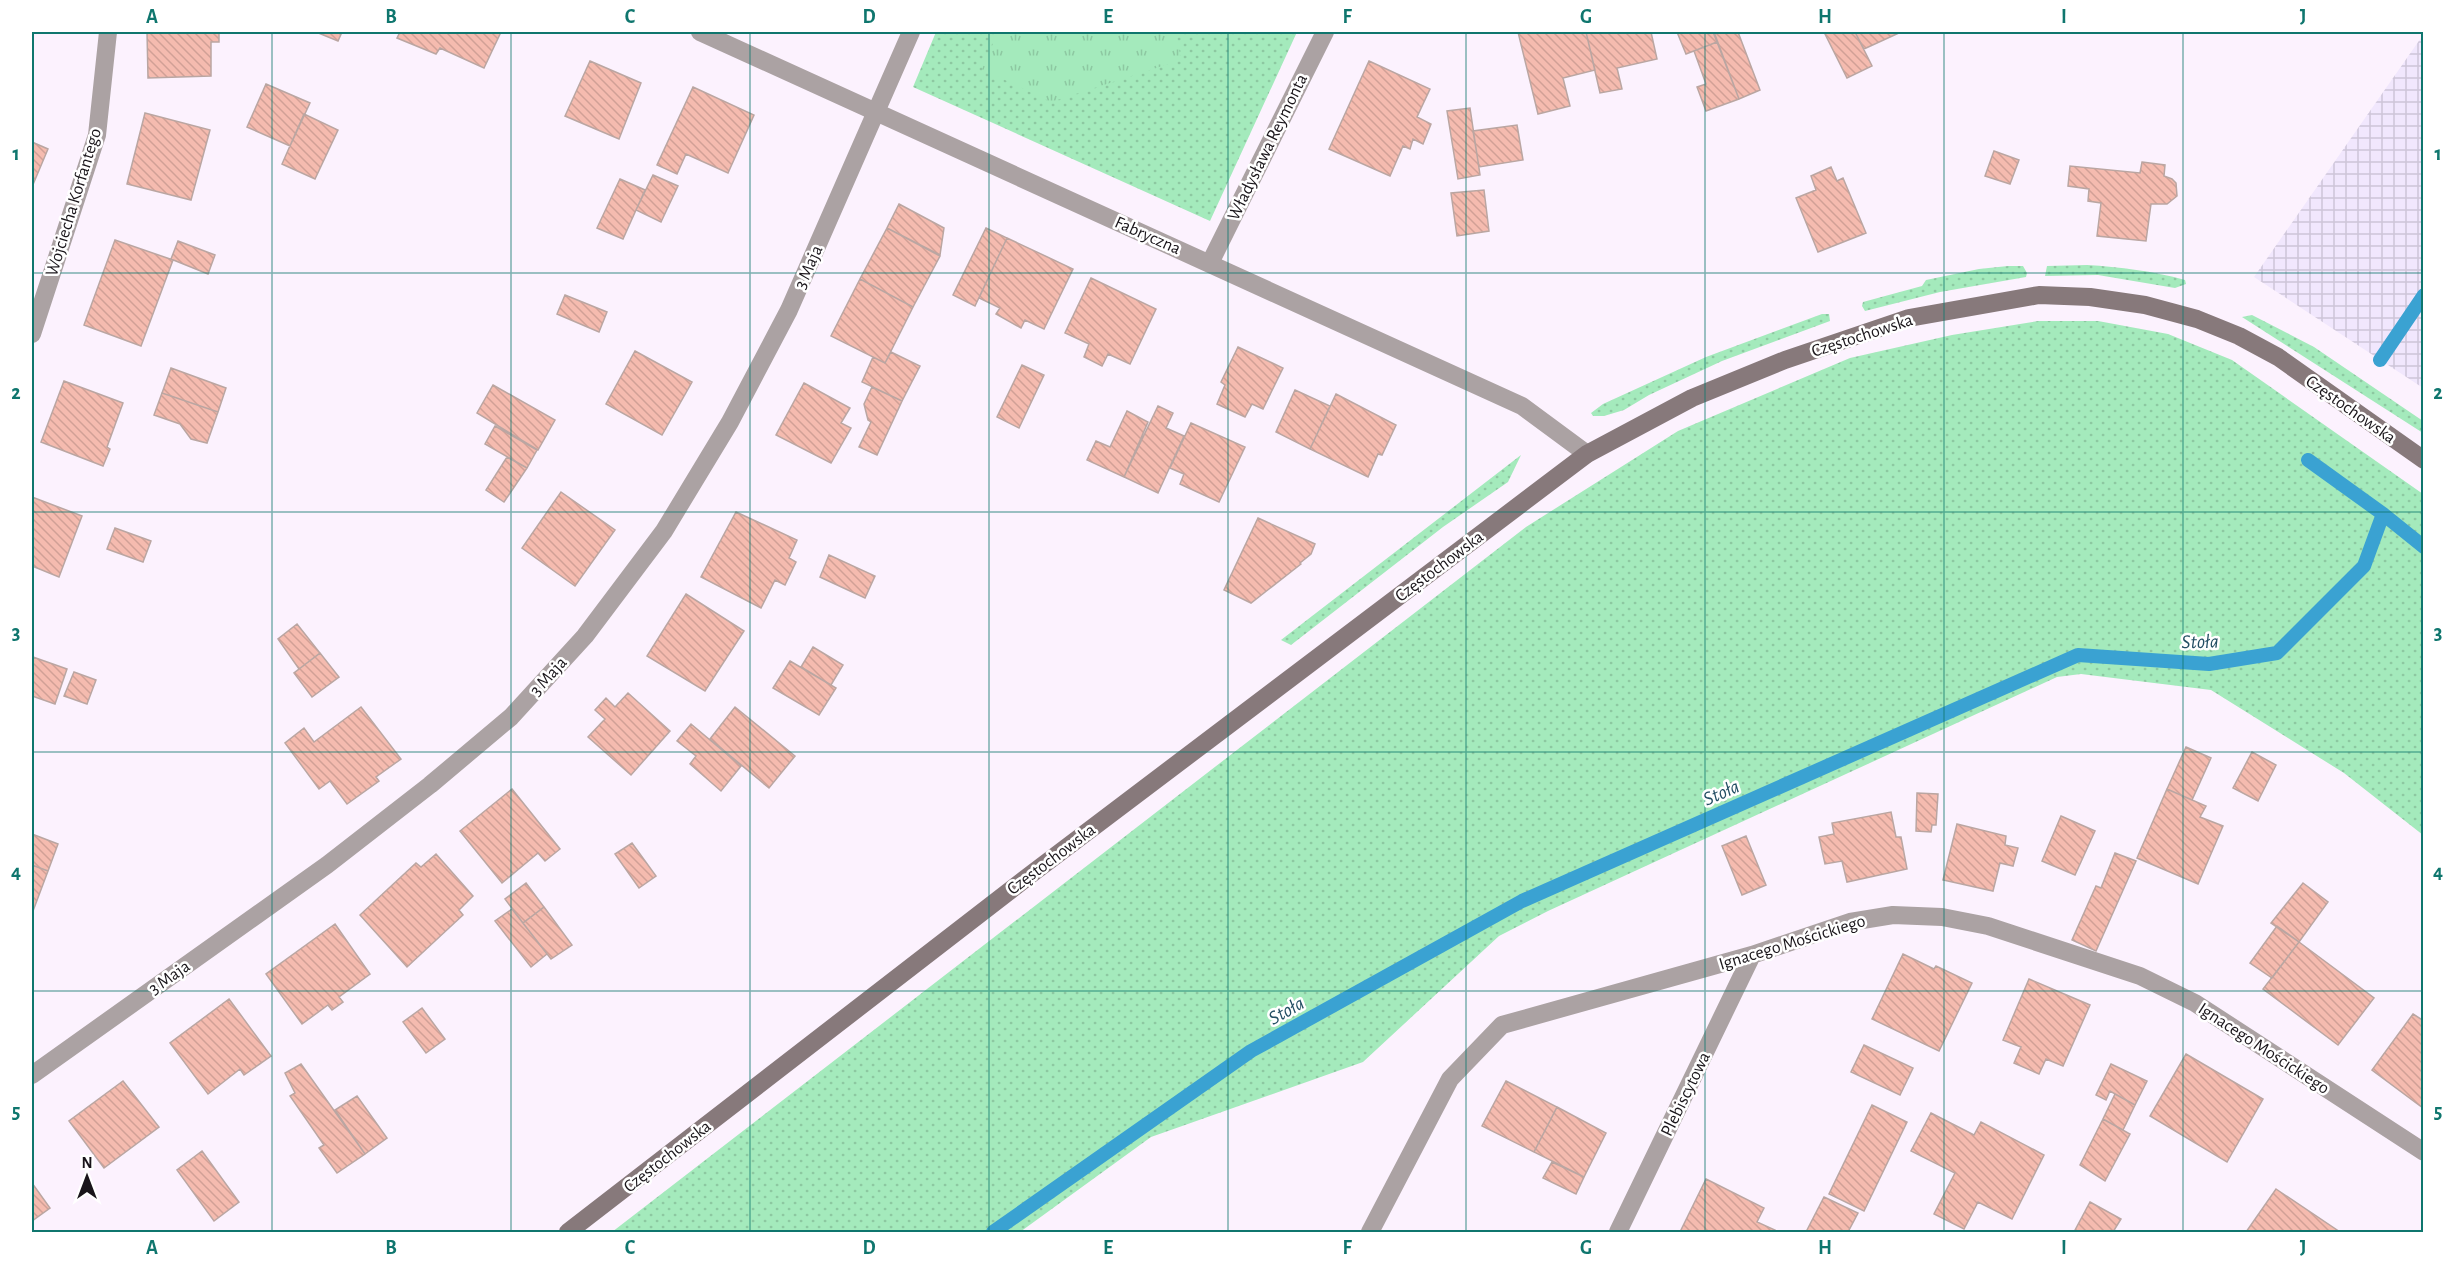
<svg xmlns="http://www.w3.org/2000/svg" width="2455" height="1264" viewBox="0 0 2455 1264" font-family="'Alegreya Sans',sans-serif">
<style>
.industrial{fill:url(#industrial-grid)}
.grass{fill:url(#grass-dots)}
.park{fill:url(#park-tufts)}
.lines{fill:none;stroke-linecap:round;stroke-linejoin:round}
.stream{stroke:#3aa2d2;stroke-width:14}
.building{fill:url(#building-back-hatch);stroke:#baa6a2;stroke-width:1.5}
.street{stroke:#aba2a3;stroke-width:18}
.secondary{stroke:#87797b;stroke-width:18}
.grid{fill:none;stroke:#0f766e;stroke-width:1.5;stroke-opacity:0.55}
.labels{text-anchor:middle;stroke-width:5;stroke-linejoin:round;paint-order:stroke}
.street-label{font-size:18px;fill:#19151a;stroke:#fff}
.water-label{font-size:20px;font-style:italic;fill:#234e63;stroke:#fff}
.neatline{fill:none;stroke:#0f766e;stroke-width:2}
.grid-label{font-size:20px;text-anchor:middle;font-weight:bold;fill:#0f766e}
</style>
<defs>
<pattern id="industrial-grid" width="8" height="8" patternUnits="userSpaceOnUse" patternTransform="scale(1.5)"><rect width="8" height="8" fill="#f1e7fd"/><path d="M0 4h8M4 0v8" fill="none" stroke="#cec5d8"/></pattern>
<pattern id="grass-dots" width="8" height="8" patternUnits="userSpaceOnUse" patternTransform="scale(1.5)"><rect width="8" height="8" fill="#a4eabc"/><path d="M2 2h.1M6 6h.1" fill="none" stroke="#8dc8a1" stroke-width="1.8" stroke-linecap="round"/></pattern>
<pattern id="park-tufts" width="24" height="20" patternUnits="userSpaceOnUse" patternTransform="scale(1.5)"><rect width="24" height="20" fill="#a4eabc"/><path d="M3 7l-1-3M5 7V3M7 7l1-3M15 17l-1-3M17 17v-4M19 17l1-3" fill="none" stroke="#8dc8a1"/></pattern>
<pattern id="building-back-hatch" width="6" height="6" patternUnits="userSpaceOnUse" patternTransform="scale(1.5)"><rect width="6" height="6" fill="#f5bbaf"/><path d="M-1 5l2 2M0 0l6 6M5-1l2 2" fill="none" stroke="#d1a096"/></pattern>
</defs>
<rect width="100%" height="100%" fill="#fcf2fe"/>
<path class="industrial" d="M2423,35V388L2254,277Z"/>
<path class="grass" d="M936,32H1297L1210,221L913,87Z
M2087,265C2120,267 2153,271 2185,280L2186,284L2175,288L2098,275L2045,276L2047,266Z
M2008,266H2023L2027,273L2026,277L1940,292L1865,311L1862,306L1863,302L1922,286L1926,280L1979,269Z
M1822,314H1829L1830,321L1722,361L1649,395L1624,410L1604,416H1593L1591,413L1603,404L1706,357Z
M2252,315L2314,347L2423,421V433L2242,317Z
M2038,321H2098L2168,334L2232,360L2423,494V835L2344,773L2211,690L2081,674L2057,677L1548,911L1499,936L1363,1062L1151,1137L1020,1232H612L1526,527L1678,431L1850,358L1952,335Z
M1521,455L1508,482L1443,527L1291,645L1281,640Z"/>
<path class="park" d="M998,32H1176L1181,60L1051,102L982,69Z"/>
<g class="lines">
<path class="stream" d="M2380,360L2424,295
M2383,514L2424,547
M993,1232L1251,1051L1522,901L2078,655L2209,664L2277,653L2364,566L2383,514L2308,460"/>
</g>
<path class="building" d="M147,32H219V42H211V76L148,78Z
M316,32H342L338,41Z
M400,32H501L484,68L440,48L436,54L397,38Z
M1518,32H1586L1595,70L1563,78L1570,106L1538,114Z
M1586,32H1651L1657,59L1617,68L1622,89L1600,93Z
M1677,32H1713L1717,42L1686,54Z
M1714,32H1738L1760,90L1739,99Z
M1824,32H1855L1872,66L1847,78Z
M1855,32H1901L1864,49Z
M1717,42L1739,99L1706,111L1697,87L1706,84L1694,51Z
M590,61L641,83L619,139L565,116Z
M1369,61L1430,89L1417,117L1431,124L1423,144L1413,139L1410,149L1403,146L1390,176L1329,149Z
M266,84L310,103L290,146L247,127Z
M693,87L754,115L728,173L686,154L677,174L657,165Z
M1470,108L1480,175L1458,179L1447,111Z
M145,113L210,130L191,200L127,184Z
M304,114L338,130L315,179L282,164Z
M1517,125L1523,160L1479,167L1473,131Z
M32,142L48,149L32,187Z
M1994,151L2019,160L2010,184L1985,176Z
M2142,162L2165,165L2164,176L2172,179L2176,183L2177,196L2167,204H2151L2146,241L2097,236L2101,203L2088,201L2089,189L2068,186L2070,166L2140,173Z
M1831,167L1837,181L1843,178L1866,233L1818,252L1796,198L1816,190L1811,176Z
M653,175L678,186L661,222L636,210Z
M620,179L645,190L623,239L597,228Z
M1484,190L1489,231L1457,236L1451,193Z
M899,204L944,228L940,255L887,228Z
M887,228L940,256L913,307L860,279Z
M986,228L1007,238L975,306L953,295Z
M1007,238L1073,269L1044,329L1025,320L1021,328L996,314L1000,308L979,298Z
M115,240L173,260L141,346L84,325Z
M178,241L215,255L208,274L171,259Z
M1091,278L1156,309L1130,364L1108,354L1102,366L1084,357L1089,344L1065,333Z
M860,279L913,307L885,363L831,336Z
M565,295L607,312L599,332L557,314Z
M1238,347L1283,368L1263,409L1252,404L1245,417L1217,404L1225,385L1221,382Z
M635,351L692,382L662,435L606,404Z
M891,352L920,366L902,401L862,382L873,357L885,363Z
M1022,365L1044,375L1019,428L997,417Z
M171,368L226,388L218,412L162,393Z
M64,381L123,403L107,447L110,449L103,466L41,442Z
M804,383L850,408L841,423L851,428L831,463L776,435Z
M493,385L555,420L538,450L477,413Z
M872,387L902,401L877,455L859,447L871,422L868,420L864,404Z
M1295,390L1330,406L1310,449L1276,432Z
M162,393L218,412L207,443L191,439L180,424L154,415Z
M1336,394L1396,425L1382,455L1378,454L1368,477L1310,449Z
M1158,406L1173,413L1166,428L1184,436L1158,493L1124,477Z
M1127,411L1148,422L1124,477L1087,460L1096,441L1110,447Z
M1191,423L1245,447L1219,502L1180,484L1184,474L1170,468Z
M495,426L537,450L527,468L485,444Z
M507,457L527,468L504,502L486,490Z
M561,492L615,530L575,586L522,548Z
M32,497L82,516L59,577L32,566Z
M736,512L797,540L789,558L796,562L785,585L775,580L761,608L701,577Z
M1258,518L1315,544L1311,554L1300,563L1301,564L1251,603L1224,590Z
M115,528L151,541L143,562L107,549Z
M829,555L875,576L865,598L820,577Z
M686,594L744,631L705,691L647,656Z
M297,624L320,653L299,669L278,639Z
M813,647L843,665L831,685L801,667Z
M320,653L339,677L312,697L294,673Z
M33,657L67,669L55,704L32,696Z
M790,661L836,688L819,715L773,688Z
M74,672L96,680L87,704L64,696Z
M628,693L670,731L631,775L588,737L605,719L595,710L606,698L615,707Z
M361,707L401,759L376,777L379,781L347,804L330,781L319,789L285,743L304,728L314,742Z
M735,707L795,756L769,788L710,739Z
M691,724L741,766L721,791L690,764L696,756L677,741Z
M2186,747L2211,758L2192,800L2167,789Z
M2252,752L2276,765L2258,801L2233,788Z
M512,789L560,849L545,861L538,853L502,883L460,831Z
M2167,789L2206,806L2200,817L2223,826L2198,884L2137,858Z
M1917,793L1938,794L1936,825H1932L1931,832L1916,831Z
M1891,812L1896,837H1901L1907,869L1847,882L1842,861L1825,864L1819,837L1834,834L1832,823Z
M2061,816L2095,831L2075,875L2042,861Z
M1957,824L2006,836L2005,845L2018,848L2013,866L2000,863L1993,891L1943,880Z
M32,834L58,844L48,871L32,865Z
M1746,836L1766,885L1742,895L1722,846Z
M632,843L656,876L639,888L615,854Z
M2115,853L2136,861L2096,951L2072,940L2096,886L2101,888Z
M436,854L473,896L459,910L463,915L407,967L360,915L416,863L421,867Z
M32,865L48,871L33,911H32Z
M526,883L544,907L523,923L505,899Z
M2303,883L2328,902L2299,942L2271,923Z
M544,907L572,945L551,959L523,923Z
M512,909L547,954L531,967L495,921Z
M335,924L370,974L339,997L343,1002L332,1010L328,1005L302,1024L266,974Z
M2277,926L2299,942L2272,978L2250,963Z
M2299,942L2374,998L2338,1045L2263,989Z
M1903,954L1934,969L1936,966L1972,983L1939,1051L1872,1019Z
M2029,979L2090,1005L2063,1066L2046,1059L2039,1074L2014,1063L2021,1047L2003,1040Z
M229,999L271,1056L244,1075L240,1069L208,1094L170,1043Z
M422,1008L445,1039L426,1053L403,1022Z
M2413,1014L2424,1021L2423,1108L2372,1070Z
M1864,1045L1913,1068L1900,1095L1851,1072Z
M2186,1054L2263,1099L2227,1162L2150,1116Z
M301,1064L365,1154L337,1173L319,1148L324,1145L290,1096L295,1093L285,1073Z
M2111,1064L2147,1081L2135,1105L2110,1091L2106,1100L2096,1095Z
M123,1081L159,1127L104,1168L69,1121Z
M1506,1081L1557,1107L1534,1152L1482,1126Z
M2115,1094L2135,1105L2123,1130L2103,1119Z
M357,1096L387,1138L365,1154L335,1110Z
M1872,1105L1907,1122L1864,1211L1829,1194Z
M1557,1107L1606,1133L1584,1177L1534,1152Z
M1931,1113L1974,1135L1981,1122L2044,1155L2012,1219L1978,1202L1964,1229L1934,1214L1955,1173L1911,1151Z
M2103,1119L2130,1134L2105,1181L2080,1165Z
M202,1151L239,1202L214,1221L177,1170Z
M1552,1162L1584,1177L1576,1194L1543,1178Z
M1706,1179L1764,1208L1757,1222L1775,1230L1774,1232H1680Z
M32,1183L50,1208L32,1221Z
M2276,1189L2340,1232H2246Z
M1824,1197L1858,1213L1848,1232H1806Z
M2090,1202L2121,1219L2113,1232H2074Z"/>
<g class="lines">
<path class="street" d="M700,32L1522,406L1587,454
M1210,263L1325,32
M32,334L97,135L108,32
M32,1075L327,865L430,785L511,717L585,636L664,531L730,422L789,310L911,32
M1370,1232L1450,1079L1502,1025L1752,955L1850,922L1893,915L1942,917L1988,926L2140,976L2195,1003L2424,1152
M1618,1232L1752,955"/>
<path class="secondary" d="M568,1232L1034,872L1587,454L1692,398L1785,360L1909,318L2039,295L2090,297L2145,305L2197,319L2239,336L2278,357L2424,460"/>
</g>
<path class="grid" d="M272,32V1232M511,32V1232M750,32V1232M989,32V1232M1228,32V1232M1466,32V1232M1705,32V1232M1944,32V1232M2183,32V1232M32,273H2424M32,512H2424M32,752H2424M32,991H2424"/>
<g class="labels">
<g class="street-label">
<text transform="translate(1267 147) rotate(-64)" y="6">Władysława Reymonta</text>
<text transform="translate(73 202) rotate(-73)" y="6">Wojciecha Korfantego</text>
<text transform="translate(1148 235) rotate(24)" y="6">Fabryczna</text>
<text transform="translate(808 267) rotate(-66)" y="6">3 Maja</text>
<text transform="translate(1862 335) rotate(-18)" y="6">Częstochowska</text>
<text transform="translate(2351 409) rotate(35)" y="6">Częstochowska</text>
<text transform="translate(1439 566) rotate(-37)" y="6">Częstochowska</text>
<text transform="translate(548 676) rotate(-48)" y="6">3 Maja</text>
<text transform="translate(1051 859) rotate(-37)" y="6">Częstochowska</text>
<text transform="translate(1792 942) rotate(-17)" y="6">Ignacego Mościckiego</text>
<text transform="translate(169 977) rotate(-35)" y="6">3 Maja</text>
<text transform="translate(2264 1048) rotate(33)" y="6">Ignacego Mościckiego</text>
<text transform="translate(1685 1094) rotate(-64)" y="6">Plebiscytowa</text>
<text transform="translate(667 1156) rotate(-38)" y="6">Częstochowska</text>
</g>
<g class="water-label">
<text transform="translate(2200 641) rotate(-1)" y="7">Stoła</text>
<text transform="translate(1721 792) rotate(-24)" y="7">Stoła</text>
<text transform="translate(1286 1010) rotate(-29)" y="7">Stoła</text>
</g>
</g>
<rect width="2455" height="1264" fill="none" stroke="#ffffff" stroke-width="66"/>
<g transform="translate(87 1177)" stroke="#ffffff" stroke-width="4.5" paint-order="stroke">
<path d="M0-4.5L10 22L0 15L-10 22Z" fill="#19151a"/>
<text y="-9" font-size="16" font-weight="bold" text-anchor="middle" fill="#19151a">N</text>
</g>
<rect x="33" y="33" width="2389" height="1198" class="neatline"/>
<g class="grid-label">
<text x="152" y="23">A</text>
<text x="391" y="23">B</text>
<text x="630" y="23">C</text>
<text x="869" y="23">D</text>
<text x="1108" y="23">E</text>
<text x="1347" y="23">F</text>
<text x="1586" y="23">G</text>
<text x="1825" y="23">H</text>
<text x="2064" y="23">I</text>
<text x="2303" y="23">J</text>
<text x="16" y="160">1</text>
<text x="2438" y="160">1</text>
<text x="16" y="399">2</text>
<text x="2438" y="399">2</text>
<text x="16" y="639">3</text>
<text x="2438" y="639">3</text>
<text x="16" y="878">4</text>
<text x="2438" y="878">4</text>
<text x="16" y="1118">5</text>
<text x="2438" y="1118">5</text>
<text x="152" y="1254">A</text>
<text x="391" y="1254">B</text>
<text x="630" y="1254">C</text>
<text x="869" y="1254">D</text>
<text x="1108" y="1254">E</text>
<text x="1347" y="1254">F</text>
<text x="1586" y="1254">G</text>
<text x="1825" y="1254">H</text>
<text x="2064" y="1254">I</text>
<text x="2303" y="1254">J</text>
</g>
</svg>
